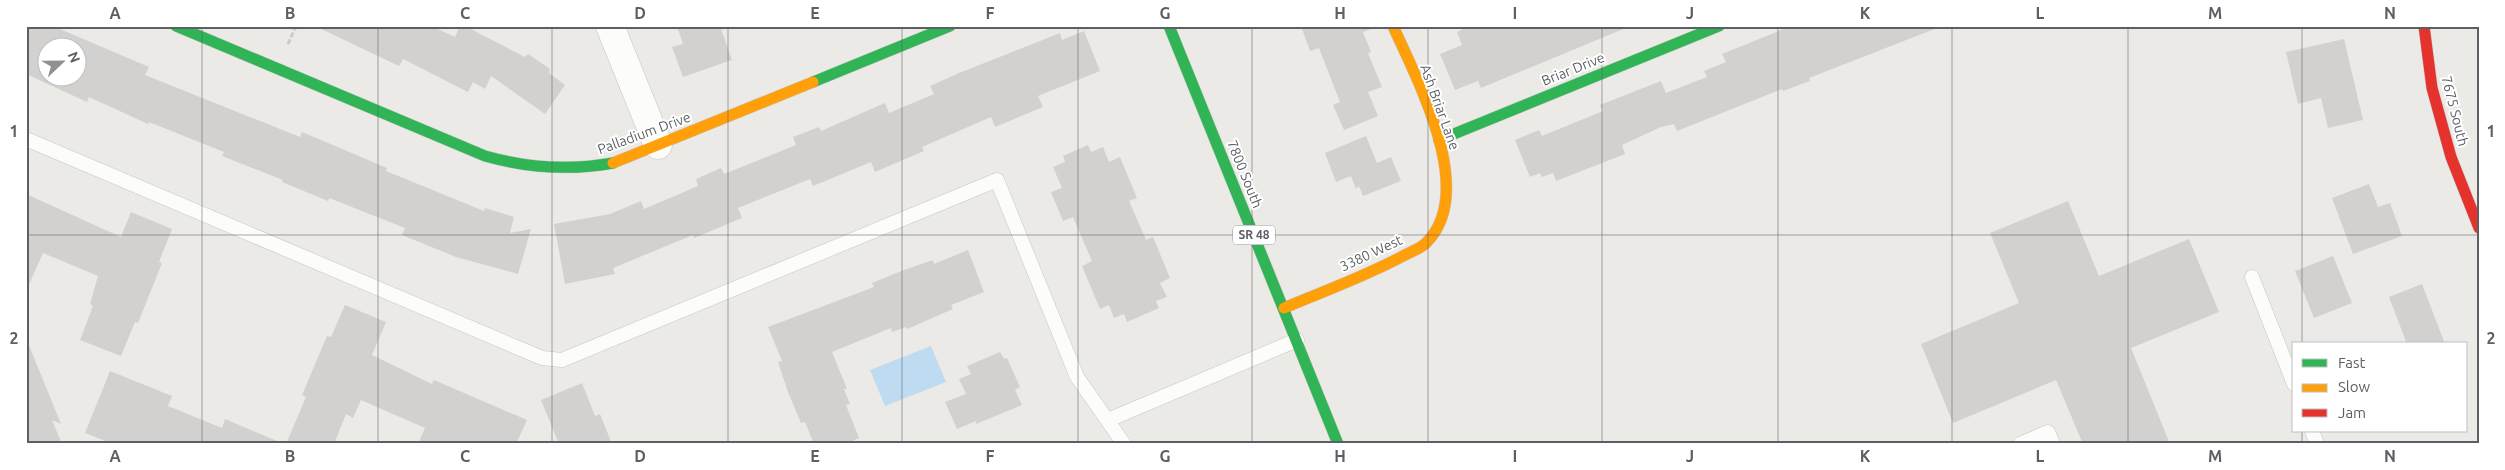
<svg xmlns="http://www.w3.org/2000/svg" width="2505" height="470" viewBox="0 0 2505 470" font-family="Ubuntu,sans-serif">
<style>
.water{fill:#bedbf2}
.building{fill:#d2d1cf;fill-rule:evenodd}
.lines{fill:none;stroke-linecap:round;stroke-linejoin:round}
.lane-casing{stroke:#c6c6c6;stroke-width:15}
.street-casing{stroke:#c6c6c6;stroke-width:29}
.fast-casing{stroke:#c8c8c8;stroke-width:12}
.slow-casing{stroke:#c8c8c8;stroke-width:12}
.jam-casing{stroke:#c8c8c8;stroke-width:12}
.path{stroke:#c8ccca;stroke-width:3;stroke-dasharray:5 2.5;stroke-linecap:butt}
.lane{stroke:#fcfcfb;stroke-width:14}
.street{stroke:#fcfcfb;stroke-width:28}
.fast{stroke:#30b455;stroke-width:11}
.slow{stroke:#ff9f0a;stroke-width:11}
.jam{stroke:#e5322d;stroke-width:11}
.grid{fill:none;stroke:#5c5f63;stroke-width:1;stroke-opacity:0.55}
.labels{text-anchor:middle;stroke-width:4;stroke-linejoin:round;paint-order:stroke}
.shield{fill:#fff;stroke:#8d8f92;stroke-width:1}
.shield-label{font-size:12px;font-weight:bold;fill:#5c5f63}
.street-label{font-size:14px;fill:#5c5f63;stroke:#fff}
.neatline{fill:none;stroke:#5c5f63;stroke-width:2}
.grid-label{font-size:16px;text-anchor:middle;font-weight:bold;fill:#5c5f63}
</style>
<rect width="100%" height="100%" fill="#ebeae6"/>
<path class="water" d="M931,346L946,382L885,406L870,370Z"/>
<path class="building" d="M26,26H53L149,67L145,75L300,137L302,132L387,168L386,171L484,211L485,208L514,217L510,233L531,229L518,274L456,257L402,235L405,228L329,198L328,201L282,182L283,180L222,156L224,152L149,122L148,124L89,97L87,102L26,74ZM48,48H78V78H48Z
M315,26H431L455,37L460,26H465L525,57L528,54L550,69L549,73L565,85L545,114L491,76L485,89L473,82L468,92L403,59L399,66Z
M677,26H720L732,60L683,77L672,47L683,44Z
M1301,26H1371V29L1363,32L1371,52L1368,53L1382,87L1368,92L1378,116L1344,130L1333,105L1340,102L1319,48L1310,51Z
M1470,26H1628V27L1481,88L1478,81L1455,90L1440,54L1462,45L1457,32Z
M1791,26L1937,28L1809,78L1810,81L1783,91L1782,89L1677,131L1674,124L1661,127L1622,145L1625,154L1556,181L1553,173L1542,177L1540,173L1530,177L1515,140L1539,130L1542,136L1603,111L1600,105L1661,81L1666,93L1707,77L1704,71L1726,62L1722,54Z
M1084,31L1100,71L1038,96L1043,107L995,127L991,117L922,147L924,151L875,172L871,162L813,186L810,179L738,208L742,218L694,238L693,235L613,268L615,274L565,284L554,224L610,214L641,201L644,209L698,186L696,179L721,168L724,174L796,145L793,137L819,127L821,131L885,103L889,113L934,94L930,86L959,73L1060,33L1062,40Z
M2344,39L2363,120L2328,128L2321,98L2298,104L2286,52Z
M1366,136L1377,163L1391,157L1401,181L1363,196L1359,186L1356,189L1351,176L1336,182L1325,153Z
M1088,145L1091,152L1103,147L1109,162L1120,157L1137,198L1129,201L1146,240L1153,237L1170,278L1160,283L1167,297L1156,301L1159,308L1127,322L1124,314L1114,318L1109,305L1100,309L1082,266L1092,261L1073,217L1063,221L1051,192L1062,188L1053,167L1065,162L1063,156Z
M2369,184L2378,207L2390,203L2402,236L2353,254L2332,198Z
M26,194L121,237L131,212L172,229L159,262L162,263L138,323L135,322L121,356L80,340L93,306L90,304L98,276L43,253L26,291Z
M2068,201L2099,276L2189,239L2219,312L2131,348L2170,444H2083L2056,380L1953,423L1921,344L2019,303L1990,233Z
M968,250L984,292L951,305L953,309L907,329L906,327L892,332L891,328L832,352L847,389H844L850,404L846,405L859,438L846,444H814L805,422L801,423L788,392L778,362L782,361L768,327L874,287L872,283L904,270L933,260L934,264Z
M2333,256L2352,303L2314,318L2295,271Z
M2422,284L2445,344H2407L2389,297Z
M345,305L386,322L372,355L432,384L434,380L527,420L516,444H418L425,428L361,400L353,418L346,414L334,444H286L306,397L302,395L327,336L331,337Z
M26,338L61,424L52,420L62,444H26Z
M1000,352L1004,359L1007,358L1020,387L1015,390L1022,405L976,424V421L957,429L945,402L966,394L959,379L971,374L967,366Z
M110,371L172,396L168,406L222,428L225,419L284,444H113L85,433Z
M582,383L595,416L600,414L612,444H559L541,400Z"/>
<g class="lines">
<defs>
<path id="lane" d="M26,139L542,358L562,360L997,180L1077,377L1124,444
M2252,277L2294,384
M1108,420L1297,340
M2312,431L2317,444
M2020,444L2048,432L2053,444"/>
<path id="street" d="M610,26L658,145"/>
<path id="fast" d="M176,26L485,156C528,168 569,171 613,163
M1169,26L1338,444
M813,82L950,26
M1439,140L1719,26"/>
<path id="slow" d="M613,163L813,82
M1284,308C1324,291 1364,277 1403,256C1410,252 1420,249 1426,243C1478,192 1417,80 1393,26"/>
<path id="jam" d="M2424,26L2432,88L2451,157L2479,228"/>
</defs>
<use href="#lane" class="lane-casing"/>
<use href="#street" class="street-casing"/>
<use href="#fast" class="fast-casing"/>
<use href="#slow" class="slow-casing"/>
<use href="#jam" class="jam-casing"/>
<path class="path" d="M288,44L296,26"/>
<use href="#lane" class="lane"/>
<use href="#street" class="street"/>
<use href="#fast" class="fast"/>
<use href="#slow" class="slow"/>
<use href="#jam" class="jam"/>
</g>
<path class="grid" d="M202,26V444M378,26V444M552,26V444M728,26V444M902,26V444M1078,26V444M1252,26V444M1428,26V444M1602,26V444M1778,26V444M1952,26V444M2128,26V444M2302,26V344M26,235H2479M2302,431V444"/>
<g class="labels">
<rect class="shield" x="1233" y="225.5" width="42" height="19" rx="4"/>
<g class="shield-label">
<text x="1254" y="239">SR 48</text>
</g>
<g class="street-label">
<text transform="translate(1573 69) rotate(-22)" y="5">Briar Drive</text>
<text transform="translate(1440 107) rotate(70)" y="5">Ash Briar Lane</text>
<text transform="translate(2455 111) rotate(76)" y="5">7675 South</text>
<text transform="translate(644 133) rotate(-20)" y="5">Palladium Drive</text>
<text transform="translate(1245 174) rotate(68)" y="5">7800 South</text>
<text transform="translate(1371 253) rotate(-25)" y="5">3380 West</text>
</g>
</g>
<rect width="2505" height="470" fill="none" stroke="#ffffff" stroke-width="55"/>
<rect x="2292" y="342" width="175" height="90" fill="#ffffff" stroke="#bebfc1"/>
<rect x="2302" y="359" width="25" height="8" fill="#30b455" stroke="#bebfc1"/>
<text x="2338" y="368" font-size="15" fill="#5c5f63">Fast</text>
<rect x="2302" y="384" width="25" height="8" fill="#ff9f0a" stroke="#bebfc1"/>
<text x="2338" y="392" font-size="15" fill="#5c5f63">Slow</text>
<rect x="2302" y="409" width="25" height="8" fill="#e5322d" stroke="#bebfc1"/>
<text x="2338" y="418" font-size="15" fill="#5c5f63">Jam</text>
<g transform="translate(62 62) rotate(68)"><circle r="24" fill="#ffffff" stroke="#bebfc1"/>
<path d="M0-4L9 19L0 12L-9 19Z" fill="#8e9091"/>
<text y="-8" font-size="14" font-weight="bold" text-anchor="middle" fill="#5c5f63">N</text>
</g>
<rect x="28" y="28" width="2450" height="414" class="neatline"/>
<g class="grid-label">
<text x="115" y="19">A</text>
<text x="290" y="19">B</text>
<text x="465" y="19">C</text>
<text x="640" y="19">D</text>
<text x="815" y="19">E</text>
<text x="990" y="19">F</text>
<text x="1165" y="19">G</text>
<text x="1340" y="19">H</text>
<text x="1515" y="19">I</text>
<text x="1690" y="19">J</text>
<text x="1865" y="19">K</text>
<text x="2040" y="19">L</text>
<text x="2215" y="19">M</text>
<text x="2390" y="19">N</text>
<text x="14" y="137">1</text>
<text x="2491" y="137">1</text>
<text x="14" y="344">2</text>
<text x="2491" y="344">2</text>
<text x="115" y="462">A</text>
<text x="290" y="462">B</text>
<text x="465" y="462">C</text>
<text x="640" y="462">D</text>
<text x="815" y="462">E</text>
<text x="990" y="462">F</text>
<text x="1165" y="462">G</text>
<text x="1340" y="462">H</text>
<text x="1515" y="462">I</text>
<text x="1690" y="462">J</text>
<text x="1865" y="462">K</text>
<text x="2040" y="462">L</text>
<text x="2215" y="462">M</text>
<text x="2390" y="462">N</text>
</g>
</svg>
